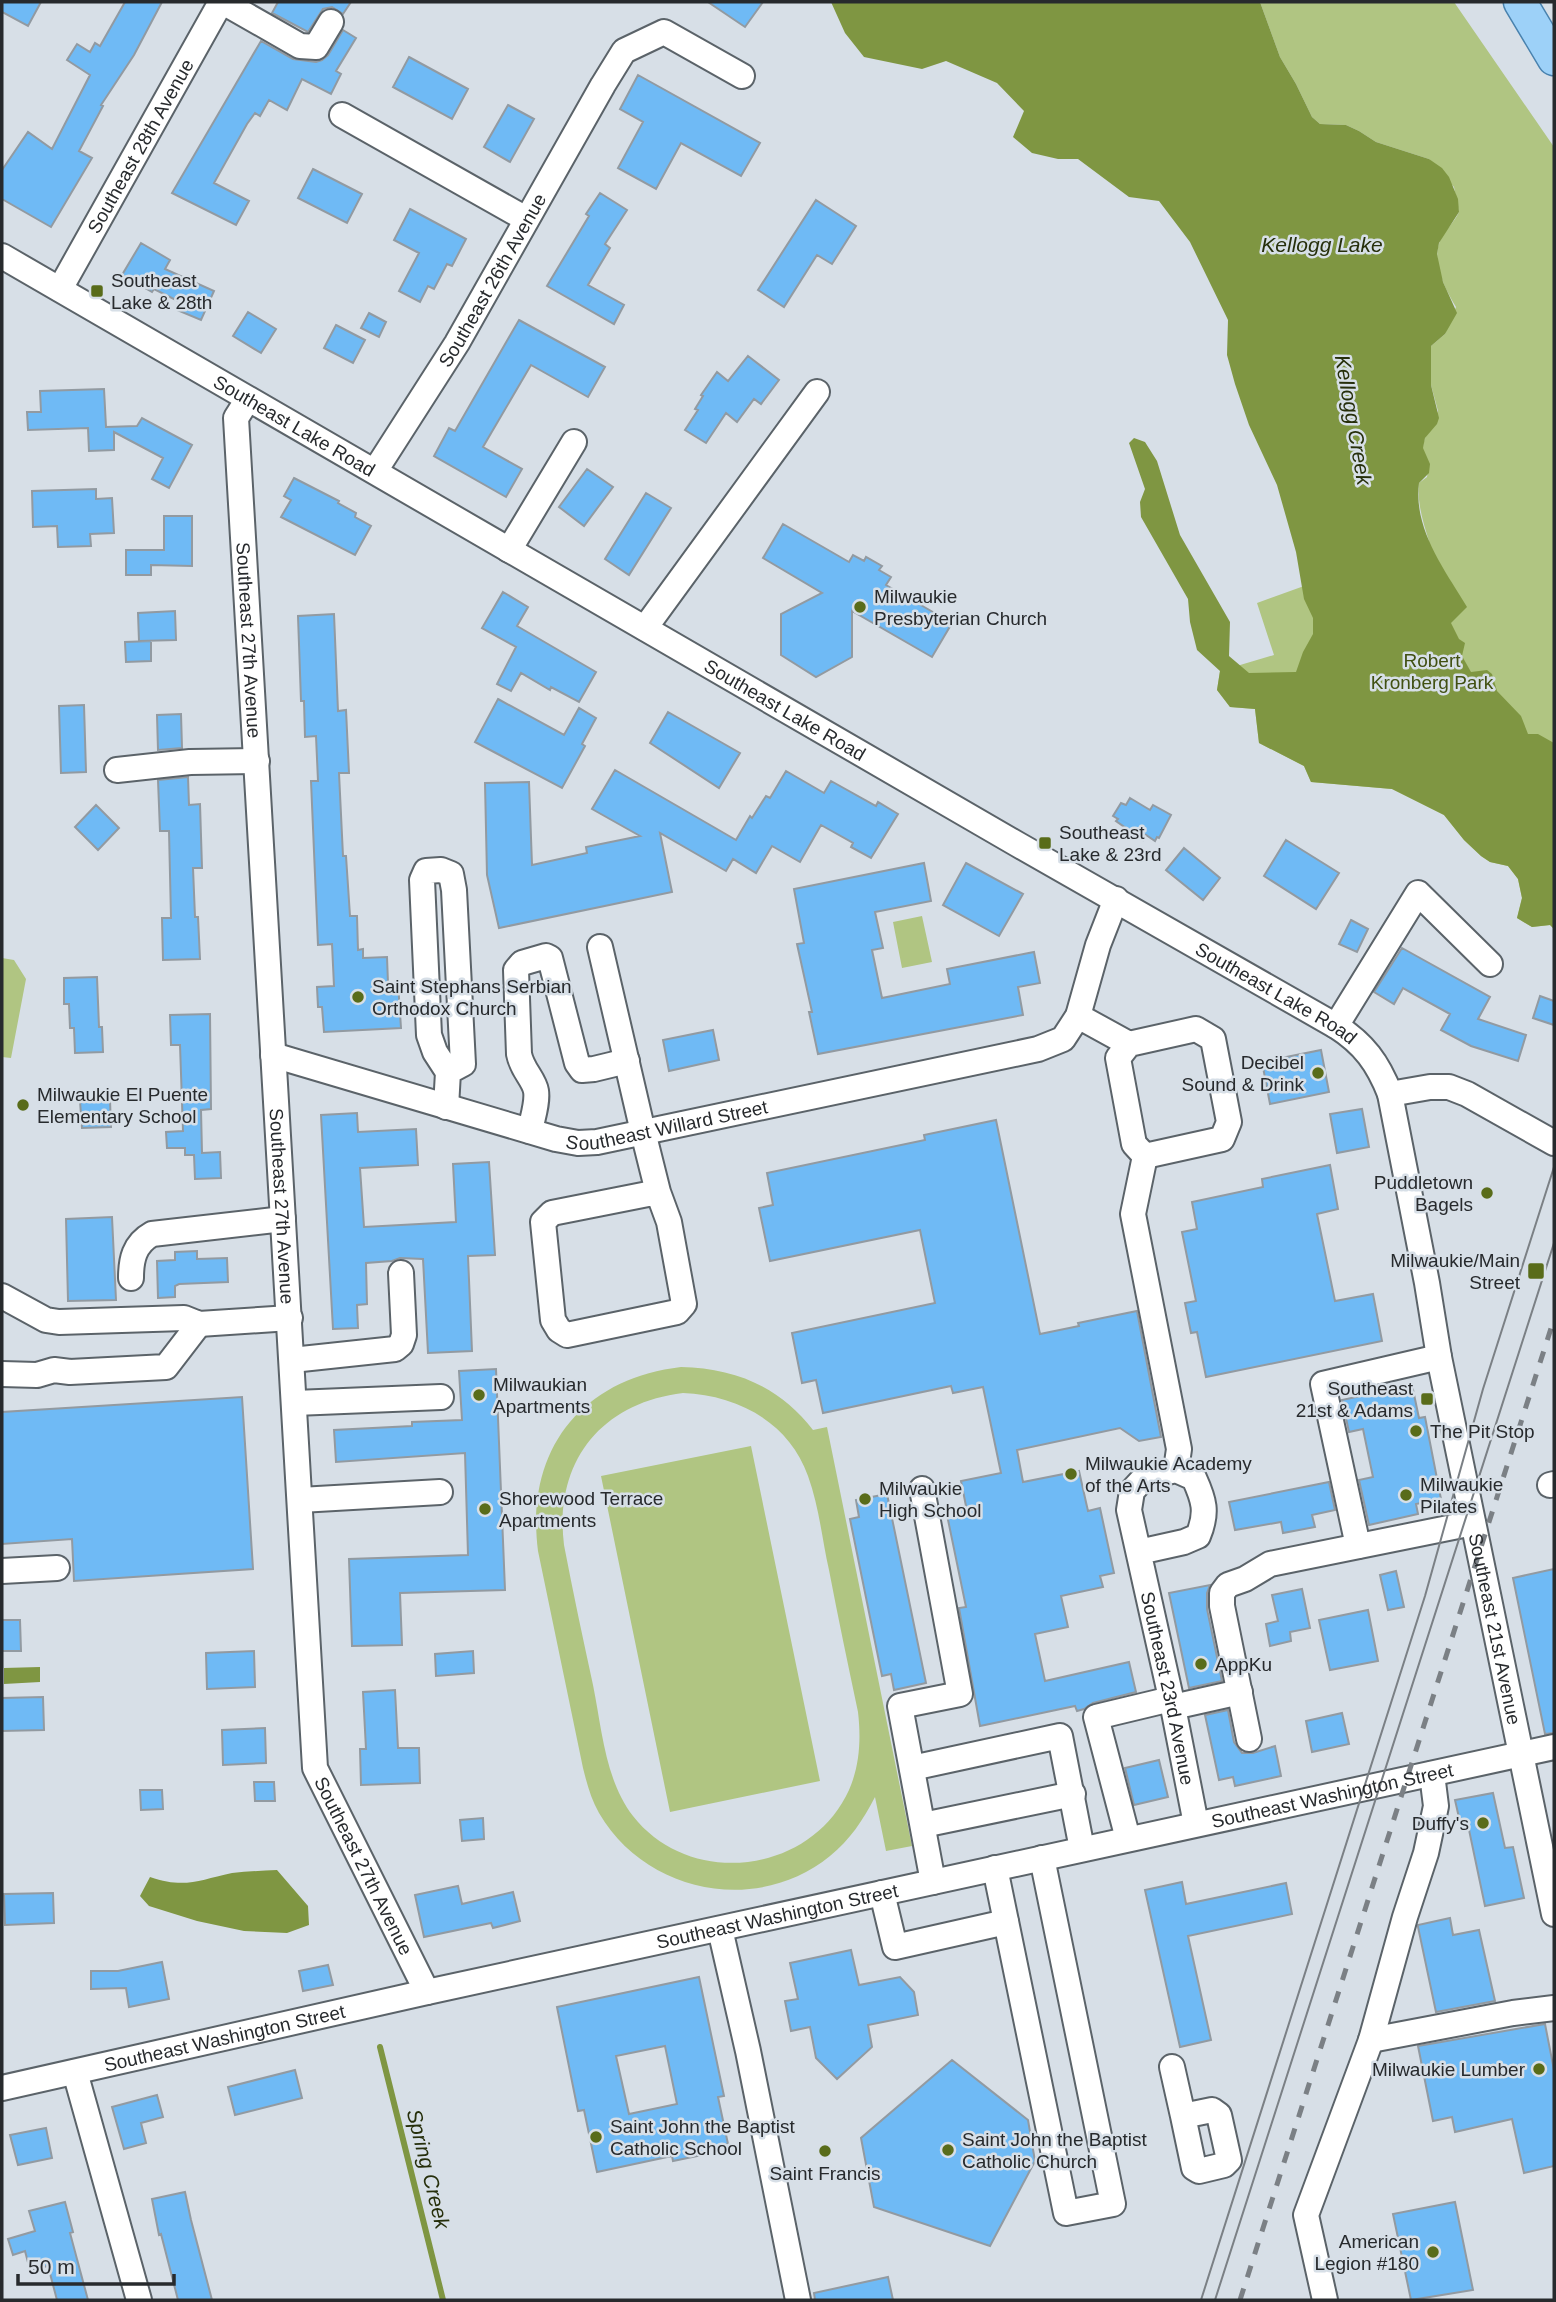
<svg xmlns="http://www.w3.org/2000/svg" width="1556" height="2302" viewBox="0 0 1556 2302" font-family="Helvetica,sans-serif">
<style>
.green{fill:#b0c582;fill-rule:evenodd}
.water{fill:#7f9642}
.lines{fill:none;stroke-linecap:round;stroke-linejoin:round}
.stream{stroke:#7f9642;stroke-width:6}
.building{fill:#6fbaf5;stroke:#929aa1;stroke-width:2;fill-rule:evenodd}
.minor-casing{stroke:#5b6369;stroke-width:28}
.major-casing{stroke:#4982ae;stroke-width:35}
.minor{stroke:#fff;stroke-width:24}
.major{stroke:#9dd1f8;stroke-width:32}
.tram{stroke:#7b8085;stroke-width:2}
.rail{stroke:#7b8085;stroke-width:5;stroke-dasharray:12 12;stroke-linecap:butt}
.poi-dot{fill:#596c1a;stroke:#d7dfe7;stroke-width:2.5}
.labels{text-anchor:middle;stroke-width:5;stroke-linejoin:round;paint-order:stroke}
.street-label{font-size:19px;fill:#272a2d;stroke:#d7dfe7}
.poi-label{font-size:19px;fill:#272a2d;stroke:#d7dfe7;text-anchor:start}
.park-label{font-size:19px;fill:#415012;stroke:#d7dfe7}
.water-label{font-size:21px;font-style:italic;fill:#262f0b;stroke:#d7dfe7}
</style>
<rect width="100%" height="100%" fill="#d7dfe7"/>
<path class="green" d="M1260,2H1454L1554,147V929L1550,925L1532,927L1517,918L1522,898L1518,879L1508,866L1490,862L1481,856L1464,840L1444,815L1392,789L1311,782L1304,766L1259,743L1255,709L1230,707L1217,690L1220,671L1274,655L1257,603L1429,541C1423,522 1417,503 1419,483L1427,477C1430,462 1425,463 1423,449C1422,438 1434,422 1438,411L1431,385V346L1445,334L1456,307C1445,289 1431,262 1440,241C1444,231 1454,223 1459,212L1454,187L1429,159L1376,142L1359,131L1346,125L1320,124L1312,117L1296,84L1280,57Z
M922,916L932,962L902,968L893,922Z
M2,958L14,960L26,979L11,1058L2,1057Z
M681,1367C735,1368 780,1387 813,1430L827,1427L912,1846L886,1851L875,1797C863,1820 850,1840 830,1856C758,1915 646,1894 599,1813C591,1799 587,1784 583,1768L538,1551C525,1450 581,1379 681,1367ZM683,1393C737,1395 789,1422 808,1476C819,1506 822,1539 829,1570C838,1617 848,1665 858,1712C861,1738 860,1765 849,1790C811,1874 690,1889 633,1816C605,1780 602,1729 593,1685C583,1639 573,1592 564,1545C554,1463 600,1403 683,1393Z
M751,1446L820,1781L670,1812L601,1476Z"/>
<path class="water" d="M831,2H1260L1280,57L1296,84L1312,117L1320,124L1346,125L1359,131L1376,142L1429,159L1442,168L1449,177L1458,199L1459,212L1439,243L1437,254L1443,282L1457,313L1445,334L1431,346V385L1439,418L1437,424L1425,438L1423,448L1430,464L1429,473L1419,483C1413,529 1445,570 1467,607L1451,623L1459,639L1465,643L1462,656L1471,672L1487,670L1492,674L1497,691L1521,716L1528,734H1538L1554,743V929L1550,925L1532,927L1517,918L1522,898L1518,879L1508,866L1490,862L1481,856L1464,840L1444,815L1392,789L1311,782L1304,766L1259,743L1255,709L1230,707L1217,690L1220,671L1197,650L1190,622L1188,599L1141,517L1140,502L1145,489L1129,443L1134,438L1145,442L1157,461L1180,535L1230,622L1229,656L1249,673L1296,672L1303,652L1313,634V618L1304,599L1296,552L1277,485L1249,425L1235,384L1227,355L1228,320L1190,242L1159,201L1129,197L1078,159H1058L1032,153L1013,137L1024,111L997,83L946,61L922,69L864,57L845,33Z
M40,1667V1682L4,1684V1668Z
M277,1870L308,1906L309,1925L287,1933L244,1931L197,1921L149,1906L140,1896L150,1877C185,1889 199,1880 232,1873C247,1871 262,1871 277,1870Z"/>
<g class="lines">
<path class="stream" d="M380,2047L443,2300"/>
</g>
<path class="building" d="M2,2H41L28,26L2,12Z
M125,2H162L134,55L101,105L103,106L79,151L92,158L51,227L2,199V170L28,132L52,149L90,75L67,60L77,44L90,52L95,43L100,46Z
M278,2H351L343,14L332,7L323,9L308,32L272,13Z
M708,2H763L745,27Z
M343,30L356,38L336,71L341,74L331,94L302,79L287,110L269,100L260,116L255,113L247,124L214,183L249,201L236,225L172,193L261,41L293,59L316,62L322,60L328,55Z
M409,57L468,89L452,119L393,87Z
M638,75L760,143L741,176L681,143L656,189L618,168L643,122L620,109Z
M508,105L534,119L510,162L484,147Z
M313,169L362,194L347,223L298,198Z
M600,193L627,210L605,244L610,248L588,285L624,305L614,324L547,286L589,216L586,214Z
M816,200L856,226L832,264L817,255L784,307L758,290Z
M410,209L466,239L452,266L447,264L434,289L428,286L420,302L399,291L419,253L394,240Z
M141,243L170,260L165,269L214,291L201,320L177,310L180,302L154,289L152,292L122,275Z
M248,312L276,329L261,353L233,336Z
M369,313L386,322L379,337L361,328Z
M519,320L605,367L588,397L531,365L483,447L522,469L506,497L434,456L449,428L455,431Z
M336,325L365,340L353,363L324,348Z
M748,356L779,380L761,404L754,399L737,422L726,413L706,443L685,430L698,410L695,409L703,396L701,395L717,372L728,381Z
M104,389L106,427L137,426L142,418L192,445L169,488L152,479L163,458L114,432V450L89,451L88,428L28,430L27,412H41L40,391Z
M587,469L613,487L584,526L559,507Z
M294,478L339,501L338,503L356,513L355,517L371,526L355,555L281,517L291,500L284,496Z
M96,489V499L112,498L114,533L90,534L91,546L58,547L57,526L33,527L32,491Z
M646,493L671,508L629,575L605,559Z
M164,516H192V566L151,565V575H126V550H164Z
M783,524L849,562L853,555L864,561L866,557L882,566L879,570L891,577L886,585L952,623L932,657L852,611V657L816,677L781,655V614L822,593L763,558Z
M503,592L528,607L517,626L596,672L579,702L551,687L550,690L521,673L511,691L497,684L516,647L482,628Z
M175,611L176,640L139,641L138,613Z
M334,614L338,711L346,710L349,773H339L343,856H346L350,916H357L358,950L363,949V958L387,957L388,983H398L401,1028L324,1032L322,1007H318L317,987L334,986L332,944L318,945L311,781H318L316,736L305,737L304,701H301L298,616Z
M151,641V661L126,662L125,642Z
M498,699L564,735L579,708L596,718L582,744L585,746L562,788L475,742Z
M84,705L86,772L61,773L59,706Z
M668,712L740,753L719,788L650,743Z
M181,714L182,748L158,750L157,715Z
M615,770L736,840L750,816L752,818L766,796L770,798L786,771L824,793L831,781L876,806L878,802L898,814L871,858L851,847L853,843L821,825L800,862L772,846L756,873L733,859L726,871L660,833L672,892L499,928L487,875L485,783L529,782L532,865L587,853L586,847L640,836L592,809Z
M188,777L189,805L200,804L202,868H193L195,917H198L200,959L163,960L162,918H171L169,831H160L158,780Z
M1130,798L1150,810L1153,805L1171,815L1159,838L1157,837L1155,841L1146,835L1143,840L1116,821L1118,819L1113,816L1121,803L1126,805Z
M96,805L119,828L98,850L75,827Z
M1286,840L1339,873L1316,909L1264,876Z
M1184,848L1220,878L1203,900L1166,870Z
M924,863L931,901L875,912L883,948L872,950L882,998L950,984L947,969L1034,952L1040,983L1018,987L1023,1015L818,1054L809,1012H812L797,944L804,943L794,889Z
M966,863L1023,894L999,936L943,905Z
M1351,920L1368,929L1357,952L1339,944Z
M1402,948L1490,997L1478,1019L1526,1035L1518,1061L1471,1046L1441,1030L1450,1014L1403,988L1394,1004L1374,992Z
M97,977L99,1027H102L103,1052L75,1053L74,1028H70L69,1004H64V978Z
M1540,996L1554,1001V1025L1533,1018Z
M210,1014L211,1109L201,1110L202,1153L220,1152L221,1178L195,1179L194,1155H185V1148H167L166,1132L183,1131L180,1045H171L170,1015Z
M713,1030L719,1060L669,1071L663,1040Z
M1321,1050L1329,1092L1270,1104L1262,1062Z
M110,1100L111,1127L82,1128L80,1101Z
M1362,1109L1369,1147L1337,1153L1330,1114Z
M357,1113L358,1132L416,1129L418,1165L360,1168L364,1227L456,1222L453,1164L489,1162L495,1255L468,1256L472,1351L428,1353L423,1259L400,1258L392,1261L366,1263L367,1304L357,1305L358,1328L333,1329L321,1115Z
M996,1120L1040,1334L1079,1326L1078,1323L1137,1311L1161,1437L1139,1441L1120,1428L1017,1450L1023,1482L1079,1471L1088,1511L1100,1508L1114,1573L1100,1576L1103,1587L1061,1596L1068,1627L1035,1634L1045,1681L1129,1662L1136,1692L1093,1703L1084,1709L1077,1711L1075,1706L980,1726L959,1608L966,1607L946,1510L966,1506L961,1481L1001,1473L983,1387L953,1393L951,1386L823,1413L816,1380L802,1383L792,1333L935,1303L920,1230L770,1261L759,1208L773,1205L767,1173L925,1140L924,1135Z
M1330,1165L1338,1209L1317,1214L1335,1301L1373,1294L1382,1341L1206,1377L1197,1332L1191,1333L1185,1303L1196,1301L1182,1232L1197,1229L1192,1202L1263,1187L1262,1179Z
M112,1217L116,1300L68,1301L66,1219Z
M197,1251V1259L227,1258L228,1282L179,1284L175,1286V1297L158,1298L157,1261L175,1260V1252Z
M496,1369L505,1590L400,1593L402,1645L352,1646L349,1559L468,1555L465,1453L336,1462L334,1430L412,1426V1422L462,1420L459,1371Z
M1412,1385L1419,1418L1425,1417L1441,1499L1416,1504L1418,1514L1369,1525L1359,1480L1373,1477L1363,1429L1349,1432L1342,1400Z
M242,1397L253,1569L74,1581L72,1539L2,1544V1412Z
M1329,1482L1335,1510L1312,1515L1315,1527L1283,1533L1281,1522L1235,1530L1229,1502Z
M887,1494L926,1683L894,1690L891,1674L882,1676L850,1519L859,1517L856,1500Z
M1554,1569V1733L1545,1734L1513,1578Z
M1396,1571L1404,1607L1388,1610L1380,1575Z
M1210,1585L1207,1593V1609L1222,1681L1189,1688L1169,1593Z
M1302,1589L1310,1628L1290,1632L1291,1641L1270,1646L1266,1624L1278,1621L1272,1595Z
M1368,1610L1378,1661L1330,1670L1319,1620Z
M2,1620H20L21,1651H2Z
M254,1651L255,1687L207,1689L206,1653Z
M473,1651L474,1673L436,1676L435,1654Z
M395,1690L398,1748H419L420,1783L361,1785L360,1749H366L363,1692Z
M43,1697L44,1730L2,1731V1698Z
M1228,1710L1234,1742L1242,1753H1253L1275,1746L1281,1776L1235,1786L1233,1777L1219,1780L1205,1715Z
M1342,1713L1349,1744L1312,1752L1306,1721Z
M265,1728L266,1763L223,1765L222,1730Z
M1159,1760L1168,1797L1134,1805L1125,1768Z
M254,1782H274L275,1801H255Z
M140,1790H162L163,1809L141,1810Z
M1493,1793L1505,1848L1513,1847L1524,1898L1485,1906L1468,1825L1466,1821L1460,1822L1455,1800Z
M483,1818L484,1839L462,1841L460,1820Z
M1182,1882L1186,1904L1286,1883L1292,1914L1188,1936L1211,2040L1180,2047L1145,1890Z
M458,1886L462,1904L513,1892L520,1921L493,1928L491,1923L424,1937L415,1895Z
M53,1893L54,1923L5,1925L4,1894Z
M1450,1918L1453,1935L1479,1930L1495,2001L1436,2012L1418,1927V1925Z
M851,1950L859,1985L900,1977L914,1992L918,2015L868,2025L872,2047L837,2079L816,2058L810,2027L791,2031L785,2001L798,1999L790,1963Z
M162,1962L169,1999L129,2007L126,1988L91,1989V1971H118Z
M328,1965L333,1985L303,1991L299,1971Z
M699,1977L724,2096L718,2097L728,2144L706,2149L707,2154L673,2161L672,2156L597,2172L584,2110L578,2111L557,2007ZM665,2046L677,2104L629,2114L616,2056Z
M1545,2024L1554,2070V2166L1524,2173L1512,2119L1455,2132L1452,2117L1433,2121L1418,2046Z
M952,2060L1028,2120L1035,2161L990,2246L874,2207L861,2138Z
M295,2070L302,2098L235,2115L228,2087Z
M157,2095L163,2117L141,2123L146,2143L124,2149L112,2107Z
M46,2128L52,2158L18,2165L10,2135Z
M185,2192L191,2220L212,2300H178L161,2234L159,2235L152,2199Z
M65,2202L73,2232L70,2233L88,2300H57L48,2266L30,2270L25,2251L13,2255L8,2239L35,2231L29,2211Z
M1455,2202L1473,2290L1411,2300L1393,2214Z
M888,2277L893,2300H815L814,2293Z"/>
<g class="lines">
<defs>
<g id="minor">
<path d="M223,2L300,46L316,47L331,22"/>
<path d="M342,115L526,219"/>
<path id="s1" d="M2,256L1017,844L1336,1026C1364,1044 1378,1063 1390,1094L1427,1283L1439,1357L1554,1914"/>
<path id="s2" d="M60,289L221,2"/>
<path id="s3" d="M248,399L236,418L315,1768L427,1992"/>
<path id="s4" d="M375,471L457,343L603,85L624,51L664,32L742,76"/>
<path d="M509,550L574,442"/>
<path d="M645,628L817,392"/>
<path d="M117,770L190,762L257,761"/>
<path d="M600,947L643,1132L658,1192L669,1222L684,1304L677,1312L567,1335L559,1330L553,1320L543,1222L552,1213L658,1192"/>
<path d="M1078,1016L1129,1044L1196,1029L1213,1039L1229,1122L1222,1139L1145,1156L1134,1144L1118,1058L1129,1044"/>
<path d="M1336,1026L1418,893L1490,964"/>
<path id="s5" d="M273,1055L556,1139L578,1143L597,1142L1038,1049L1063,1039L1078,1016L1098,945L1116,899"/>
<path d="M1390,1094L1430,1087H1449L1467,1094L1554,1143"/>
<path d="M446,1107L448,1072L435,1052L429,1035L422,880L426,871L441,870L451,874L454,890L463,1064L448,1072"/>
<path d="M530,1131C532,1119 538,1103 536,1091C534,1079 522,1070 519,1054L516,970L522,963L546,956L550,958L577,1063L582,1070L594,1069L627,1061"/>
<path d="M1145,1156L1133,1214L1179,1449L1176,1470"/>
<path d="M131,1278C131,1260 134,1244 152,1234L283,1219"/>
<path d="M2,1296L46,1320L59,1322L184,1318L199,1324L290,1318"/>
<path d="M292,1360L395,1349L401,1344L404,1335L401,1273"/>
<path d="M2,1374L37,1375L54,1370L70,1372L166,1367L199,1324"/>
<path d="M295,1403L441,1397"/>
<path d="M1550,1485L1554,1484"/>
<path d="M922,1489L960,1694L900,1706L933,1882"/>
<path d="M300,1500L440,1492"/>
<path d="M1358,1546L1323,1384L1439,1357"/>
<path id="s6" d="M1139,1552L1184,1542L1198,1536C1208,1512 1204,1500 1194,1478L1176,1470L1145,1477L1132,1491L1129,1510L1173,1707L1196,1824"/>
<path d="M2,1571L57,1568"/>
<path d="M1173,1707L1240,1692"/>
<path d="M1249,1739L1222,1606V1593L1228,1585L1245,1579L1270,1564L1473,1523"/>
<path d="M912,1768L1060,1736L1082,1849"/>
<path d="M923,1825L1073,1794"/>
<path d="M1128,1839L1096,1717L1171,1699"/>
<path d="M995,1868L1066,2213L1113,2204L1042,1858"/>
<path d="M882,1893L895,1947L1006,1922"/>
<path d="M720,1929L748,2051L798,2300"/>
<path d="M1371,2040L1513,2013L1554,2008"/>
<path d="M1172,2067L1183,2116L1212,2110L1219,2115L1229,2160L1224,2165L1199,2171L1194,2168L1183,2116"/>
<path d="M75,2072L139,2300"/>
<path id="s7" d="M2,2088L427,1992L1554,1747"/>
<path d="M1325,2300L1306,2215L1371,2040L1405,1917L1426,1853L1436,1806L1432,1774"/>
</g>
<path id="major" d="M1520,2L1554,59"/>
</defs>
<use href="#minor" class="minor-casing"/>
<use href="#major" class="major-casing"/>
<use href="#minor" class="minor"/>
<use href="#major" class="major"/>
<path class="tram" d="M1201,2300L1425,1596L1483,1389L1554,1167
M1215,2300L1554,1243"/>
<path class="rail" d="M1240,2300L1554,1319"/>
</g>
<g class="poi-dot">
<rect x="90" y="284" width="14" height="14" rx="3.5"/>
<circle cx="860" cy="607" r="7"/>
<rect x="1038" y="836" width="14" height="14" rx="3.5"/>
<circle cx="358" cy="997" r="7"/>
<circle cx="1318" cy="1073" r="7"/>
<circle cx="23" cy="1105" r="7"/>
<circle cx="1487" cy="1193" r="7"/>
<rect x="1527" y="1262" width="18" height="18" rx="3.5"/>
<circle cx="479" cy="1395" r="7"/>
<rect x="1420" y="1392" width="14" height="14" rx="3.5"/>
<circle cx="1416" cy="1431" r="7"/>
<circle cx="1071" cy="1474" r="7"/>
<circle cx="1406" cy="1495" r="7"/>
<circle cx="865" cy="1499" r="7"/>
<circle cx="485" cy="1509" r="7"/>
<circle cx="1201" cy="1664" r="7"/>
<circle cx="1483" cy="1823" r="7"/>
<circle cx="1539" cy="2069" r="7"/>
<circle cx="596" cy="2137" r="7"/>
<circle cx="948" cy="2150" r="7"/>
<circle cx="825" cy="2151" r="7"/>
<circle cx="1433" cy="2252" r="7"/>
</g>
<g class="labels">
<g class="street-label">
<text dy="7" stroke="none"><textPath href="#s2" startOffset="164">Southeast 28th Avenue</textPath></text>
<text dy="7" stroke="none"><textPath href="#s4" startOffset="224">Southeast 26th Avenue</textPath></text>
<text dy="7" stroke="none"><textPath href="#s1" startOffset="338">Southeast Lake Road</textPath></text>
<text dy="7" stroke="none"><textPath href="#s3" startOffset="245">Southeast 27th Avenue</textPath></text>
<text dy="7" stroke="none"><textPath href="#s1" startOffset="905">Southeast Lake Road</textPath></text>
<text dy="7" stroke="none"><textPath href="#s1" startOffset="1472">Southeast Lake Road</textPath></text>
<text dy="7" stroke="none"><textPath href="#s5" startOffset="408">Southeast Willard Street</textPath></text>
<text dy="7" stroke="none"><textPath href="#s3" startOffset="812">Southeast 27th Avenue</textPath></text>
<text dy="7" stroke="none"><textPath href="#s1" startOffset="2174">Southeast 21st Avenue</textPath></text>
<text dy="7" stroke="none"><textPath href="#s6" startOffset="394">Southeast 23rd Avenue</textPath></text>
<text dy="7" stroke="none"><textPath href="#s7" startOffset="1362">Southeast Washington Street</textPath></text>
<text dy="7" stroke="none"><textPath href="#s3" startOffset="1484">Southeast 27th Avenue</textPath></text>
<text dy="7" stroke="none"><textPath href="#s7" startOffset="794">Southeast Washington Street</textPath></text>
<text dy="7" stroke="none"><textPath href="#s7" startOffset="228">Southeast Washington Street</textPath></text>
</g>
<g class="poi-label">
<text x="111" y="287">Southeast<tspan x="111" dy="22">Lake &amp; 28th</tspan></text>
<text x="874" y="603">Milwaukie<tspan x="874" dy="22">Presbyterian Church</tspan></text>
<text x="1059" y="839">Southeast<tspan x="1059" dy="22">Lake &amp; 23rd</tspan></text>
<text x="372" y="993">Saint Stephans Serbian<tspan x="372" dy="22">Orthodox Church</tspan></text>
<text x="1304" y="1069" text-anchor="end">Decibel<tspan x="1304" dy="22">Sound &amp; Drink</tspan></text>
<text x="37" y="1101">Milwaukie El Puente<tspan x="37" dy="22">Elementary School</tspan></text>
<text x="1473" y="1189" text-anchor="end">Puddletown<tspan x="1473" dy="22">Bagels</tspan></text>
<text x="1520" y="1267" text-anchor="end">Milwaukie/Main<tspan x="1520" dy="22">Street</tspan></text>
<text x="493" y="1391">Milwaukian<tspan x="493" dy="22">Apartments</tspan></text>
<text x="1413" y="1395" text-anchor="end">Southeast<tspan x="1413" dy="22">21st &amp; Adams</tspan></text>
<text x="1430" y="1438">The Pit Stop</text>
<text x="1085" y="1470">Milwaukie Academy<tspan x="1085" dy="22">of the Arts</tspan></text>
<text x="1420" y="1491">Milwaukie<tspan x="1420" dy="22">Pilates</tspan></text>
<text x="879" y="1495">Milwaukie<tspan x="879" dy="22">High School</tspan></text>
<text x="499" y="1505">Shorewood Terrace<tspan x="499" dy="22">Apartments</tspan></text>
<text x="1215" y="1671">AppKu</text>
<text x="1469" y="1830" text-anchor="end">Duffy's</text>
<text x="1525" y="2076" text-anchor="end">Milwaukie Lumber</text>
<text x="610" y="2133">Saint John the Baptist<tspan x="610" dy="22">Catholic School</tspan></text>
<text x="962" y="2146">Saint John the Baptist<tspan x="962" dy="22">Catholic Church</tspan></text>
<text x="825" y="2180" text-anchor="middle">Saint Francis</text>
<text x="1419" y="2248" text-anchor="end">American<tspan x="1419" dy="22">Legion #180</tspan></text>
</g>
<g class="park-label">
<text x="1432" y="667">Robert<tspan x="1432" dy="22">Kronberg Park</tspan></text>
</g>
<g class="water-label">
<text x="1322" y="252">Kellogg Lake</text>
<text transform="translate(1353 420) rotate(80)" y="7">Kellogg Creek</text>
<text transform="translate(428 2169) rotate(76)" y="7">Spring Creek</text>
</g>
</g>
<rect width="1556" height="2302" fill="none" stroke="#272a2d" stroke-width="7"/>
<path d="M18 2274v10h156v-10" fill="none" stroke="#272a2d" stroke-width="3.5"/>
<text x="28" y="2274" font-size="21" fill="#272a2d" stroke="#d7dfe7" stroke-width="5" paint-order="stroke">50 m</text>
</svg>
